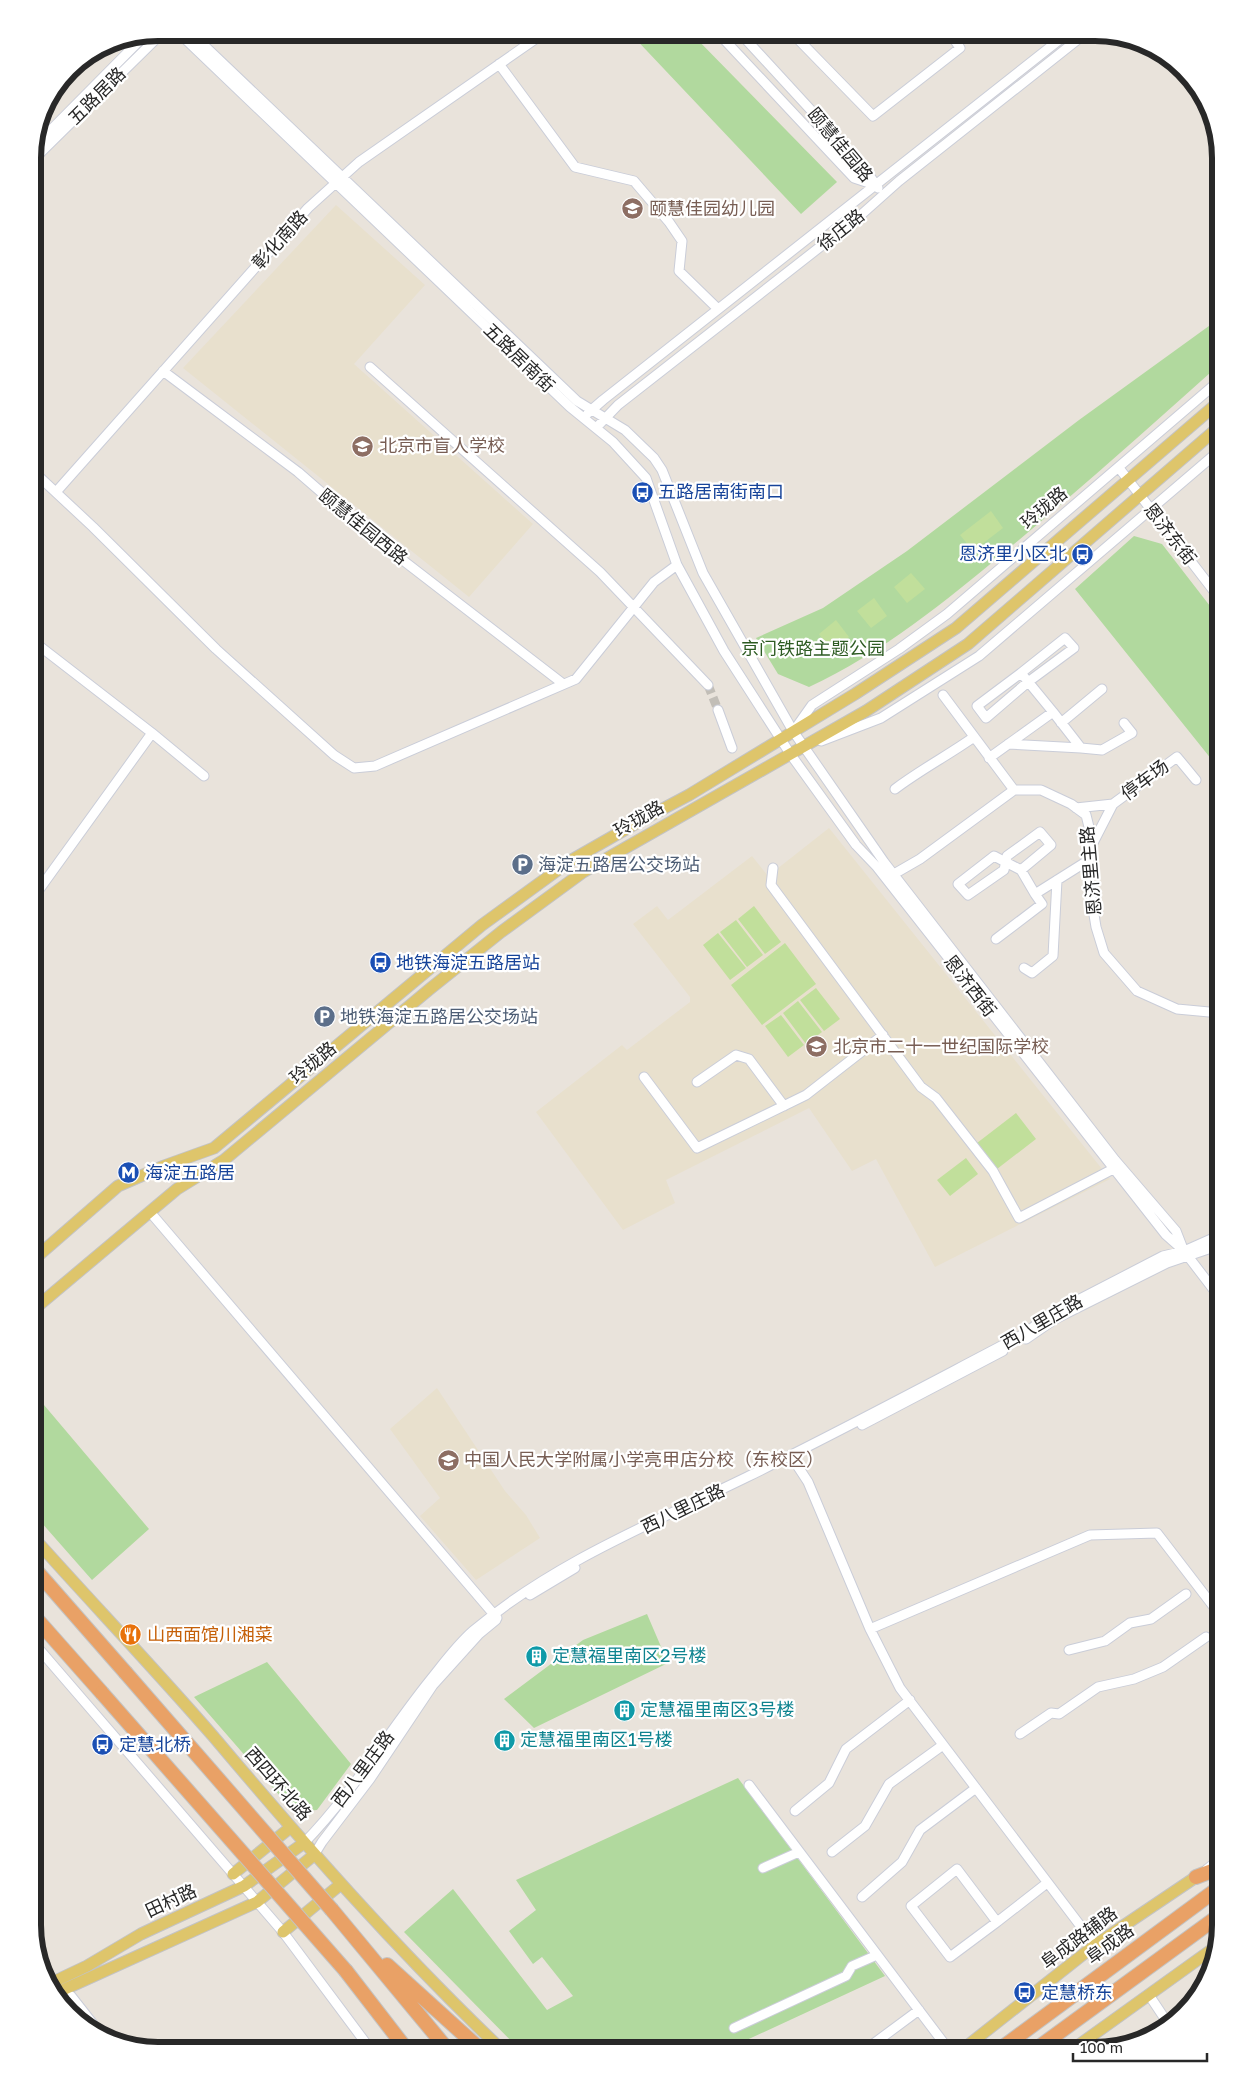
<svg xmlns="http://www.w3.org/2000/svg" width="1253" height="2083" viewBox="0 0 1253 2083" font-family="'Golos Text','Noto Sans SC',sans-serif">
<style>
.education{fill:#e8e0cd}
.green{fill:#b1d99e}
.pitch{fill:#c1df9b}
.lines{fill:none;stroke-linecap:round;stroke-linejoin:round}
.minor-tunnel{stroke:#c2beb7;stroke-width:9;stroke-dasharray:9 4.5;stroke-linecap:butt}
.minor-casing{stroke:#cacdd8;stroke-width:11}
.major-casing{stroke:#c3c3c3;stroke-width:13}
.highway-casing{stroke:#c3c3c3;stroke-width:16}
.minor{stroke:#fff;stroke-width:9}
.major{stroke:#dec56b;stroke-width:11}
.highway{stroke:#e9a166;stroke-width:14}
.highway-bridge-casing{stroke:#c3c3c3;stroke-width:16;stroke-linecap:butt}
.highway-bridge{stroke:#e9a166;stroke-width:14}
.labels{text-anchor:middle;stroke-width:4.5;stroke-linejoin:round;paint-order:stroke}
.street-label{font-size:18px;fill:#282828;stroke:#fff}
.education-label{font-size:18px;fill:#785e54;stroke:#fff;text-anchor:start}
.transit-label{font-size:18px;fill:#164399;stroke:#fff;text-anchor:start}
.park-label{font-size:18px;fill:#2d5b22;stroke:#fff}
.service-label{font-size:18px;fill:#4e5e75;stroke:#fff;text-anchor:start}
.food-label{font-size:18px;fill:#c56008;stroke:#fff;text-anchor:start}
.culture-label{font-size:18px;fill:#0d838f;stroke:#fff;text-anchor:start}
.rim{fill:none;stroke:#282828;stroke-width:6}
</style>
<rect width="100%" height="100%" fill="#e9e3db"/>
<path class="education" d="M336,205L425,285L354,364L533,524L469,597L183,368Z
M829,828L1110,1179L935,1267L876,1159L852,1171L809,1108L666,1180L675,1203L623,1230L536,1112L622,1045L627,1050L690,1002V997L633,924L657,906L668,920L752,856L768,876Z
M437,1388L505,1491L526,1515L540,1538L476,1580L420,1516L440,1498L390,1429Z"/>
<path class="green" d="M630,33H691L837,182L801,214Z
M1220,318V364C1150,427 1079,490 1007,550C945,602 882,653 809,687L778,674L756,638L823,608L907,551L1079,420Z
M1134,536L1162,544L1220,619V770L1075,589Z
M33,1392L149,1529L92,1580L33,1513Z
M647,1614L668,1663L534,1728L504,1699L583,1640Z
M267,1662L351,1764L317,1810L294,1812L194,1697Z
M738,1778L885,1976L725,2050H520L404,1932L453,1889L547,2010L573,1996L542,1957L533,1964L509,1931L536,1910L516,1880Z"/>
<path class="pitch" d="M991,511L1003,528L973,551L960,535Z
M911,573L925,589L907,603L894,587Z
M874,598L887,616L871,628L857,611Z
M836,620L849,637L831,651L819,634Z
M754,906L781,942L765,954L738,919Z
M736,920L763,955L747,967L720,932Z
M718,933L746,968L730,980L703,945Z
M785,943L816,984L762,1025L731,985Z
M816,988L840,1019L824,1031L800,1000Z
M798,1001L822,1032L806,1044L783,1013Z
M781,1015L804,1045L788,1057L765,1026Z
M1016,1113L1036,1139L997,1169L977,1143Z
M966,1158L978,1174L950,1196L937,1180Z"/>
<g class="lines">
<path class="minor-tunnel" d="M708,685L718,710"/>
<defs>
<path id="minor" d="M179,33L570,407L613,442L646,478L677,565L724,651L791,755L856,845L877,867L1166,1235L1184,1251L1220,1298
M191,33L577,401L625,430L654,458L662,470L703,573L793,731L884,862L1115,1160L1176,1231L1183,1249
M718,33L854,178L875,185
M740,33L865,169L878,188
M792,33L873,116L960,48L950,33
M499,64L575,167L634,181L669,222L682,241L679,271L718,309
M33,148L145,35
M33,160L162,33
M370,367L600,572L708,685
M163,371L298,472L374,538L562,683
M588,413L603,400L1068,33
M596,428L618,405L862,214L899,181L1086,33
M1119,468L1220,599
M33,471L93,527L216,649L334,755L354,768L375,766L576,679L654,582L677,565
M56,492L308,208L359,162L544,33
M33,641L152,733L204,776
M1021,673L977,706L986,718L1028,682L1074,648L1065,638L1021,673L1053,712
M943,695L1014,790
M718,710L732,748
M1061,723L1102,689
M795,729L812,705L899,649L947,614L1220,380
M821,741L881,718L979,656L1220,450
M1081,748L1102,750L1132,733L1124,723
M989,758L1053,712L1081,748L1008,744
M895,789C920,770 947,756 974,737
M1113,804L1177,757L1196,780
M1076,808L1113,804L1093,843
M773,868L771,885L921,1087L936,1098L993,1171L1019,1218L1117,1167
M1021,870L994,856L958,884L968,895L1004,870L1007,856L1040,832L1051,845L1021,870L1035,894L1089,860
M894,874L920,859L1014,790H1041L1071,804L1086,815L1091,835L1088,878L1096,927L1104,953L1137,991L1177,1009L1220,1013
M33,898L152,733
M996,939L1042,904L1035,894
M1024,968L1032,973L1053,956L1057,880
M644,1077L697,1148L806,1095L883,1035
M697,1082L736,1055L749,1059L784,1106
M150,1212L497,1618
M1026,1339L1055,1319L1167,1263L1220,1245
M862,1425L1003,1351
M791,1456L808,1482L870,1629L900,1688L1095,1945
M530,1595L575,1568
M870,1629L1090,1535L1157,1533L1220,1615
M33,1642L283,1932L371,2050
M1069,1650L1105,1641L1130,1623L1151,1619L1186,1594
M1020,1734L1051,1713L1059,1714L1098,1687L1134,1679L1163,1667L1206,1637
M749,1785L949,2050
M795,1811L829,1783L846,1749L910,1700
M304,1843C353,1793 388,1732 431,1679C444,1663 457,1645 473,1631C553,1563 653,1523 747,1477C841,1431 932,1382 1024,1334L1049,1315L1163,1256L1184,1251L1220,1235
M832,1852L865,1826L889,1784L943,1745
M314,1855L322,1842L370,1779L433,1685L479,1634L496,1620
M763,1868L799,1852
M1207,1869L1220,1859
M862,1897L902,1862L920,1830L976,1788
M997,1922L950,1957L911,1906L957,1869L997,1922L1047,1883
M1149,1995L1167,2022
M71,1996L100,2033
M734,2028L846,1976L852,1966L877,1955
M865,2050L919,2010"/>
<path id="major" d="M33,1260L118,1186L164,1166L214,1148L482,925L570,861L640,821L689,795L855,694L956,628L1220,401
M33,1310L177,1189L224,1160L431,988L501,932L583,872L866,711L968,644L1220,426
M33,1537C92,1603 154,1668 213,1736C305,1845 399,1952 502,2050
M233,1874L291,1827
M283,1932L341,1884
M49,1984L87,1966L141,1934L244,1886L304,1843
M56,1993L257,1902L314,1855
M962,2050L1095,1945L1196,1877
M1072,2050L1214,1948"/>
<path id="highway" d="M33,1567L125,1672
M33,1615L102,1693
M1196,1877L1220,1868
M332,1910L448,2050
M387,1965L481,2050
M346,1971L407,2050
M999,2050L1220,1887
M1035,2050L1220,1915"/>
</defs>
<use href="#minor" class="minor-casing"/>
<use href="#major" class="major-casing"/>
<use href="#highway" class="highway-casing"/>
<use href="#minor" class="minor"/>
<use href="#major" class="major"/>
<use href="#highway" class="highway"/>
<defs>
<path id="highway-bridge" d="M125,1672L332,1910
M102,1693L346,1971"/>
</defs>
<use href="#highway-bridge" class="highway-bridge-casing"/>
<use href="#highway-bridge" class="highway-bridge"/>
</g>
<defs>
<symbol id="school-disc" viewBox="-11 -11 22 22"><circle r="9.5" fill="#8d6e63" stroke="#fff"/><path d="M0-5L7-2L0 1L-7-2ZM-4 1L0 2.5L4 1V4Q0 6-4 4Z" fill="#fff"/></symbol>
<symbol id="bus-disc" viewBox="-11 -11 22 22"><circle r="9.5" fill="#1a4fb4" stroke="#fff"/><path d="M-5-6H5V4H4V6H2V4H-2V6H-4V4H-5ZM-3.5-4V0h7V-4ZM-3.5 1.2v1.5H-2V1.2ZM2 1.2v1.5H3.5V1.2Z" fill="#fff"/></symbol>
<symbol id="parking-disc" viewBox="-11 -11 22 22"><circle r="9.5" fill="#5c6f8a" stroke="#fff"/><path d="M-3.5-5.5H1a3.5 3.5 0 0 1 0 7H-1V5.5H-3.5ZM-1-3.4V-.6H.8a1.4 1.4 0 0 0 0-2.8Z" fill="#fff"/></symbol>
<symbol id="metro-disc" viewBox="-11 -11 22 22"><circle r="9.5" fill="#1a4fb4" stroke="#fff"/><path d="M-5.5 5V-5H-3L0 0L3-5H5.5V5H3V-.5L0 4L-3-.5V5Z" fill="#fff"/></symbol>
<symbol id="restaurant-disc" viewBox="-11 -11 22 22"><circle r="9.5" fill="#e8710a" stroke="#fff"/><path d="M-5-6h1v4h1v-4h1v4h1v-4h1v5L-1.5 .5V6h-2V.5L-5-1ZM5-6V6H3V1.5H1.5Q1.5-4 5-6Z" fill="#fff"/></symbol>
<symbol id="building-disc" viewBox="-11 -11 22 22"><circle r="9.5" fill="#0f9aa8" stroke="#fff"/><path d="M-4-6H4V6H1V3H-1V6H-4ZM-2.5-4.3h1.7v1.8h-1.7ZM.8-4.3h1.7v1.8H.8ZM-2.5-1h1.7V.8h-1.7ZM.8-1h1.7V.8H.8Z" fill="#fff"/></symbol>
</defs>
<g fill-rule="evenodd">
<use href="#school-disc" x="620" y="196" width="25" height="25"/>
<use href="#school-disc" x="350" y="434" width="25" height="25"/>
<use href="#bus-disc" x="630" y="480" width="25" height="25"/>
<use href="#bus-disc" x="1070" y="542" width="25" height="25"/>
<use href="#parking-disc" x="510" y="852" width="25" height="25"/>
<use href="#bus-disc" x="368" y="950" width="25" height="25"/>
<use href="#parking-disc" x="312" y="1004" width="25" height="25"/>
<use href="#school-disc" x="804" y="1034" width="25" height="25"/>
<use href="#metro-disc" x="116" y="1160" width="25" height="25"/>
<use href="#school-disc" x="436" y="1448" width="25" height="25"/>
<use href="#restaurant-disc" x="118" y="1622" width="25" height="25"/>
<use href="#building-disc" x="524" y="1644" width="25" height="25"/>
<use href="#building-disc" x="612" y="1698" width="25" height="25"/>
<use href="#building-disc" x="492" y="1728" width="25" height="25"/>
<use href="#bus-disc" x="90" y="1732" width="25" height="25"/>
<use href="#bus-disc" x="1012" y="1980" width="25" height="25"/>
</g>
<g class="labels">
<g class="street-label">
<text transform="translate(97 96) rotate(-45)" y="6">五路居路</text>
<text transform="translate(840 145) rotate(50)" y="6">颐慧佳园路</text>
<text transform="translate(841 230) rotate(-39)" y="6">徐庄路</text>
<text transform="translate(280 240) rotate(-48)" y="6">彰化南路</text>
<text transform="translate(519 358) rotate(44)" y="6">五路居南街</text>
<text transform="translate(1044 508) rotate(-40)" y="6">玲珑路</text>
<text transform="translate(363 527) rotate(39)" y="6">颐慧佳园西路</text>
<text transform="translate(1170 534) rotate(52)" y="6">恩济东街</text>
<text transform="translate(1145 780) rotate(-37)" y="6">停车场</text>
<text transform="translate(639 819) rotate(-30)" y="6">玲珑路</text>
<text transform="translate(1091 871) rotate(-95)" y="6">恩济里主路</text>
<text transform="translate(970 986) rotate(52)" y="6">恩济西街</text>
<text transform="translate(313 1063) rotate(-40)" y="6">玲珑路</text>
<text transform="translate(1042 1322) rotate(-30)" y="6">西八里庄路</text>
<text transform="translate(683 1509) rotate(-26)" y="6">西八里庄路</text>
<text transform="translate(363 1769) rotate(-53)" y="6">西八里庄路</text>
<text transform="translate(278 1784) rotate(49)" y="6">西四环北路</text>
<text transform="translate(171 1901) rotate(-25)" y="6">田村路</text>
<text transform="translate(1079 1938) rotate(-37)" y="6">阜成路辅路</text>
<text transform="translate(1110 1944) rotate(-36)" y="6">阜成路</text>
</g>
<g class="education-label">
<text x="649" y="215">颐慧佳园幼儿园</text>
<text x="379" y="452">北京市盲人学校</text>
<text x="833" y="1053">北京市二十一世纪国际学校</text>
<text x="464" y="1466">中国人民大学附属小学亮甲店分校（东校区）</text>
</g>
<g class="transit-label">
<text x="658" y="498">五路居南街南口</text>
<text x="1067" y="560" text-anchor="end">恩济里小区北</text>
<text x="396" y="969">地铁海淀五路居站</text>
<text x="145" y="1179">海淀五路居</text>
<text x="119" y="1751">定慧北桥</text>
<text x="1041" y="1999">定慧桥东</text>
</g>
<g class="park-label">
<text x="813" y="655">京门铁路主题公园</text>
</g>
<g class="service-label">
<text x="538" y="871">海淀五路居公交场站</text>
<text x="340" y="1023">地铁海淀五路居公交场站</text>
</g>
<g class="food-label">
<text x="147" y="1641">山西面馆川湘菜</text>
</g>
<g class="culture-label">
<text x="552" y="1662">定慧福里南区2号楼</text>
<text x="640" y="1716">定慧福里南区3号楼</text>
<text x="520" y="1746">定慧福里南区1号楼</text>
</g>
</g>
<path d="M0 0H1253V2083H0ZM158 41H1095A117 117 0 0 1 1212 158V1925A117 117 0 0 1 1095 2042H158A117 117 0 0 1 41 1925V158A117 117 0 0 1 158 41Z" fill="#fff" fill-rule="evenodd"/>
<path class="rim" d="M158 41H1095A117 117 0 0 1 1212 158V1925A117 117 0 0 1 1095 2042H158A117 117 0 0 1 41 1925V158A117 117 0 0 1 158 41Z"/>
<path d="M1073 2053v8h134v-8" fill="none" stroke="#282828" stroke-width="2.5"/>
<text x="1080" y="2053" font-size="15" fill="#282828" stroke="#ffffff" stroke-width="4" paint-order="stroke">100 m</text>
</svg>
